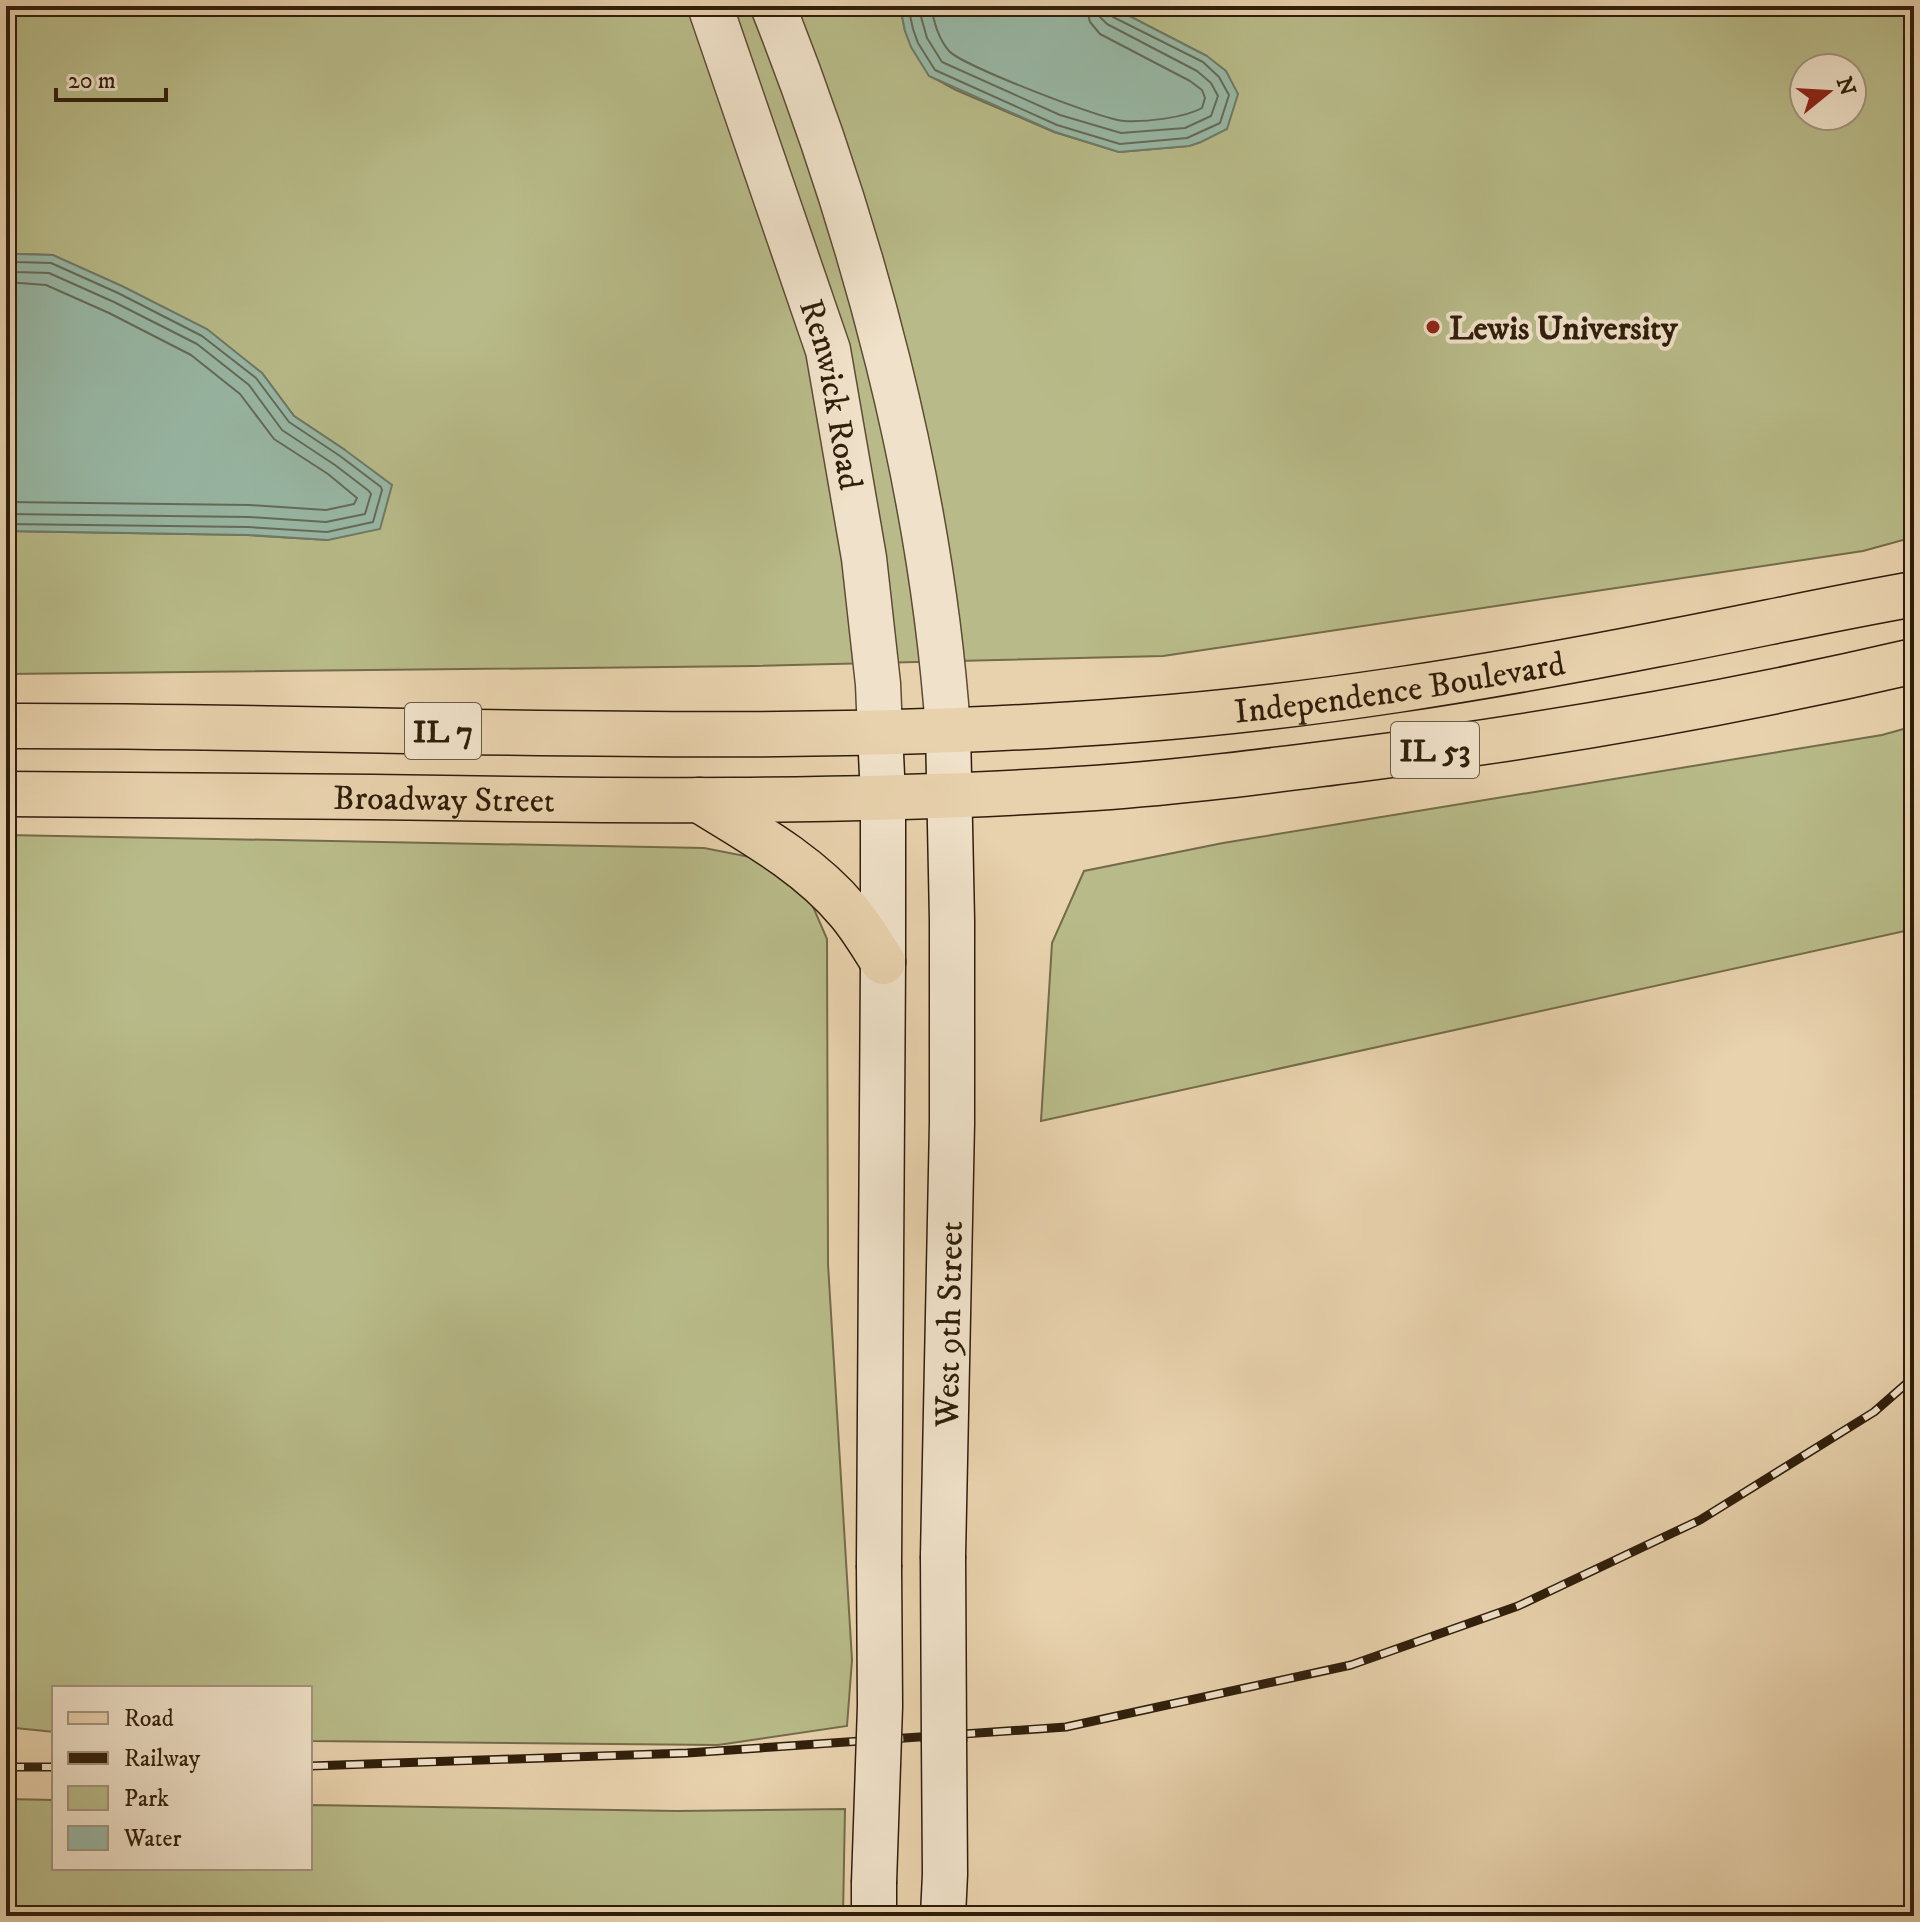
<svg xmlns="http://www.w3.org/2000/svg" width="1920" height="1922" viewBox="0 0 1920 1922" font-family="'IM FELL DW Pica',serif">
<style>
.green{fill:#b8bb89;stroke:#746c4a;stroke-width:2;fill-rule:evenodd}
.water{fill:#98b8a6;stroke:#6e7a68;stroke-width:2}
.lines{fill:none;stroke-linecap:round;stroke-linejoin:round}
.shore{stroke:#646b58;stroke-width:2}
.tertiary-casing{stroke:#5e4b34;stroke-width:47}
.secondary-casing{stroke:#301e0b;stroke-width:47}
.primary-casing{stroke:#301e0b;stroke-width:47}
.tertiary{stroke:#f0e2ca;stroke-width:44}
.secondary{stroke:#f0e2ca;stroke-width:44}
.primary{stroke:#e8d2ad;stroke-width:44}
.rail-casing{stroke:#301e0b;stroke-width:9}
.rail{stroke:#f0e2ca;stroke-width:6;stroke-dasharray:18;stroke-linecap:butt}
.secondary-bridge-casing{stroke:#301e0b;stroke-width:47;stroke-linecap:butt}
.secondary-bridge{stroke:#f0e2ca;stroke-width:44}
.poi-dot{fill:#8f2418;stroke:#f0e2ca;stroke-width:3}
.labels{text-anchor:middle;stroke-width:8;stroke-linejoin:round;paint-order:stroke}
.shield{fill:#f0e2ca;stroke:#6a5944;stroke-width:2}
.shield-label{font-size:32px;font-weight:bold;fill:#301e0b}
.poi-label{font-size:34px;font-weight:bold;fill:#301e0b;stroke:#f0e2ca;text-anchor:start}
.street-label{font-size:34px;fill:#301e0b;stroke:#f0e2ca}
</style>
<rect width="100%" height="100%" fill="#e8d2ad"/>
<filter id="stains"><feTurbulence type="fractalNoise" baseFrequency=".0025" numOctaves="4"/><feColorMatrix values="0 0 0 0 .2 0 0 0 0 .09 0 0 0 0 .02 0 0 0 .5 -.17"/></filter>
<radialGradient id="worn" r=".72"><stop offset=".6" stop-color="#630" stop-opacity="0"/><stop offset="1" stop-color="#630" stop-opacity=".3"/></radialGradient>
<path class="green" d="M6,6H900L905,31L930,76L956,90L1054,132L1119,152L1188,146L1201,142L1207,56L1110,6H1914V537L1863,551L1163,656L755,666L6,674V531L248,535L328,540L345,450L294,416L262,373L53,255L17,254L6,250ZM1804,68H1852V116H1804Z
M1914,726V929L1041,1121L1052,943L1084,871L1223,843L1882,735Z
M6,835L704,848L776,862L808,895L827,939L828,1264L852,1660L847,1726L718,1745L310,1741V1688H54V1732L6,1727Z
M6,1799L54,1800V1868H310V1805L677,1811L845,1809L843,1916H6Z"/>
<path class="water" d="M900,6H1110L1207,56L1226,71L1238,94L1227,129L1201,142L1189,146L1119,152L1055,132L929,76L911,47L905,31Z
M6,250L17,254L53,255L122,286L207,329L262,373L294,416L345,450L392,485L380,529L328,540L248,535L6,531Z"/>
<g class="lines">
<path class="shore" d="M908,6L913,29L918,43L935,70L1057,125L1120,144L1187,138L1220,123L1229,95L1219,77L1203,62L1113,17L1109,12V6
M918,6L927,38L942,62L1060,115L1121,133L1185,128L1211,116L1218,96L1211,83L1197,71L1107,24L1100,17L1098,6
M931,6C934,22 938,38 949,51C961,65 1103,120 1124,121C1146,122 1184,118 1202,108L1205,98L1202,90L1190,81L1100,34L1090,22L1086,6
M6,258L17,262L51,263L118,293L202,336L256,378L289,422L340,456L381,487L382,490L373,522L327,532L248,527L6,524
M6,269L16,272L49,273L114,302L197,344L249,385L282,430L335,465L369,491L371,494L365,514L326,522L249,517L6,514
M6,282L46,285L109,313L191,355L240,394L274,439L328,474L357,498L354,504L326,510L249,505L6,502"/>
<defs>
<g id="tertiary">
<path id="s1" d="M710,6L828,350L864,558L878,684L880,732"/>
<path d="M773,6C863,234 931,485 948,730"/>
</g>
<g id="secondary">
<path id="s2" d="M943,1556L952,1123V920L948,730"/>
<path d="M879,1565L883,962V797L880,732"/>
<path d="M874,1916V1883"/>
<path d="M943,1916L945,1874L944,1742"/>
</g>
<g id="primary">
<path id="s3" d="M6,726C382,725 759,749 1134,720C1310,707 1485,678 1659,644C1744,628 1829,609 1914,594"/>
<path id="s4" d="M6,794C128,795 250,796 372,797C613,801 855,804 1095,788C1182,782 1268,771 1354,760C1542,736 1729,704 1914,661"/>
<path d="M699,800C751,832 809,864 848,911C861,926 872,945 883,962"/>
</g>
</defs>
<use href="#tertiary" class="tertiary-casing"/>
<use href="#secondary" class="secondary-casing"/>
<use href="#primary" class="primary-casing"/>
<use href="#tertiary" class="tertiary"/>
<use href="#secondary" class="secondary"/>
<use href="#primary" class="primary"/>
<defs>
<path id="rail" d="M310,1766L687,1753L1066,1727L1351,1665L1518,1606L1700,1520L1874,1412L1914,1377
M6,1767H54"/>
</defs>
<use href="#rail" class="rail-casing"/>
<use href="#rail" class="rail"/>
<defs>
<path id="secondary-bridge" d="M943,1556L944,1742
M874,1883L880,1706L879,1565"/>
</defs>
<use href="#secondary-bridge" class="secondary-bridge-casing"/>
<use href="#secondary-bridge" class="secondary-bridge"/>
</g>
<circle class="poi-dot" cx="1433" cy="327" r="8"/>
<g class="labels">
<g class="shield">
<rect x="405" y="703" width="76" height="56" rx="6"/>
<rect x="1391" y="722" width="88" height="56" rx="6"/>
</g>
<g class="shield-label">
<text x="443" y="742">IL 7</text>
<text x="1435" y="761">IL 53</text>
</g>
<g class="poi-label">
<text x="1449" y="339">Lewis University</text>
</g>
<g class="street-label">
<text dy="12" stroke="none"><textPath href="#s1" startOffset="408">Renwick Road</textPath></text>
<text dy="12" stroke="none"><textPath href="#s3" startOffset="1396">Independence Boulevard</textPath></text>
<text dy="12" stroke="none"><textPath href="#s4" startOffset="438">Broadway Street</textPath></text>
<text dy="12" stroke="none"><textPath href="#s2" startOffset="232">West 9th Street</textPath></text>
</g>
</g>
<rect width="1920" height="1922" fill="none" stroke="#e8d2ad" stroke-width="32"/>
<rect x="8" y="8" width="1904" height="1906" fill="none" stroke="#301e0b" stroke-width="4"/>
<rect x="16" y="16" width="1888" height="1890" fill="none" stroke="#301e0b" stroke-width="2"/>
<rect x="52" y="1686" width="260" height="184" fill="#f0e2ca" stroke="#a3947e" stroke-width="2"/>
<rect x="68" y="1712" width="40" height="12" fill="#e8d2ad" stroke="#a3947e" stroke-width="2"/>
<text x="124" y="1726" font-size="24" fill="#301e0b">Road</text>
<rect x="68" y="1752" width="40" height="12" fill="#301e0b" stroke="#a3947e" stroke-width="2"/>
<text x="124" y="1766" font-size="24" fill="#301e0b">Railway</text>
<rect x="68" y="1786" width="40" height="24" fill="#b8bb89" stroke="#a3947e" stroke-width="2"/>
<text x="124" y="1806" font-size="24" fill="#301e0b">Park</text>
<rect x="68" y="1826" width="40" height="24" fill="#98b8a6" stroke="#a3947e" stroke-width="2"/>
<text x="124" y="1846" font-size="24" fill="#301e0b">Water</text>
<g transform="translate(1828 92) rotate(72)"><circle r="38" fill="#f0e2ca" stroke="#a3947e" stroke-width="2"/>
<path d="M0-6L14 30L0 20L-14 30Z" fill="#8f2418"/>
<text y="-12" font-size="22" font-weight="bold" text-anchor="middle" fill="#301e0b">N</text>
</g>
<path d="M56 88v12h110v-12" fill="none" stroke="#301e0b" stroke-width="4"/>
<text x="68" y="88" font-size="24" fill="#301e0b" stroke="#f0e2ca" stroke-width="6" paint-order="stroke">20 m</text>
<rect width="100%" height="100%" filter="url(#stains)"/>
<rect width="100%" height="100%" fill="url(#worn)"/>
</svg>
